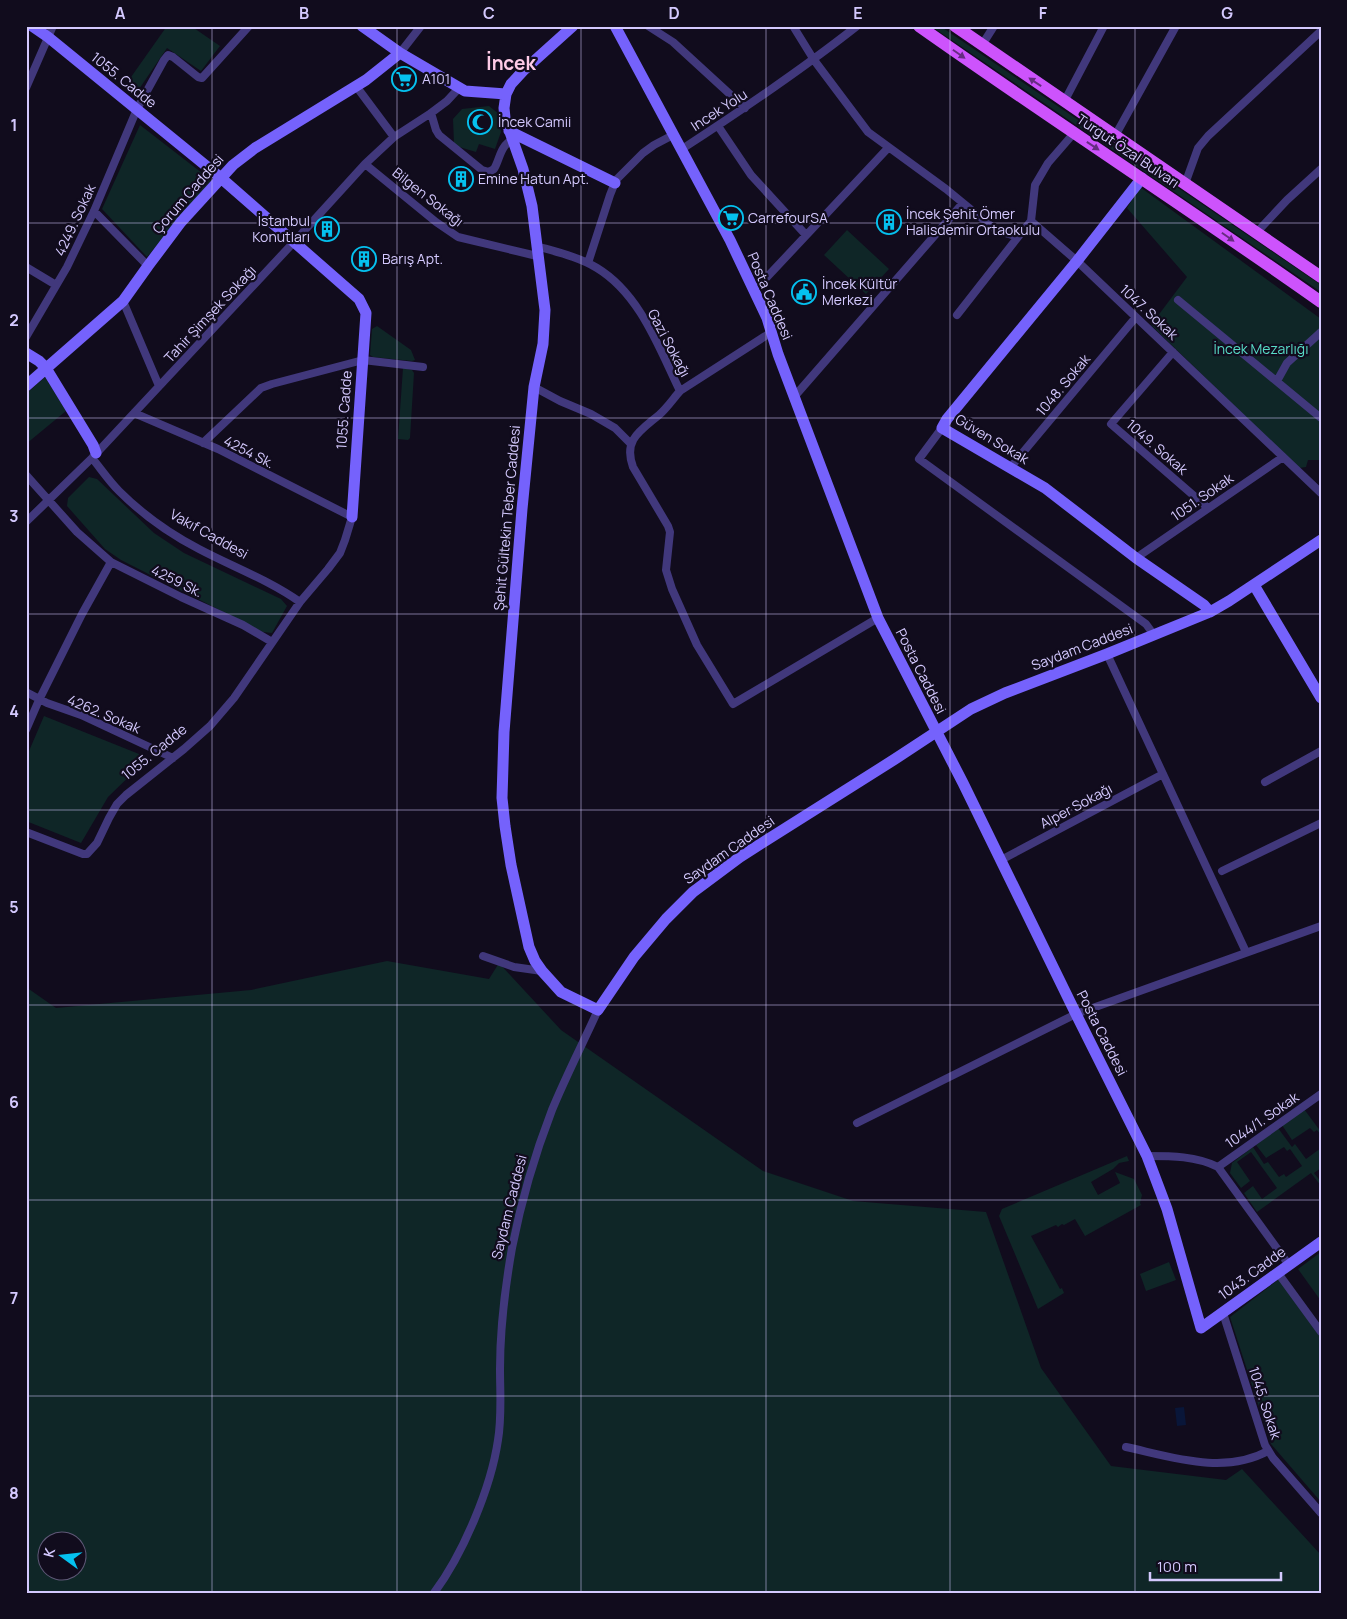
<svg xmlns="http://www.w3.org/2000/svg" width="1347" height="1619" viewBox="0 0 1347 1619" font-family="Manrope,sans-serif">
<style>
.green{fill:#0f2627;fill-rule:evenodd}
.water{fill:#091639}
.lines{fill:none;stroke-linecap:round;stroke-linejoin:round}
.street{stroke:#41387c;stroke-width:8}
.secondary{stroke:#7562fc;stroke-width:11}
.primary{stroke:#cd53fc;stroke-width:12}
.oneway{fill:#662c81}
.grid{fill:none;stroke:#d4c9fe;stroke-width:1;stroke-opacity:0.55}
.labels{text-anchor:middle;stroke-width:4.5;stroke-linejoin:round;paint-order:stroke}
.poi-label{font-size:14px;fill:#d4c9fe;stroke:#110c1d;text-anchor:start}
.street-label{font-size:14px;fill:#d4c9fe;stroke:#110c1d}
.park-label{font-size:14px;fill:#58dcc7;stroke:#110c1d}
.district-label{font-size:19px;font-weight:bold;fill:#fecbe7;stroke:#110c1d}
.neatline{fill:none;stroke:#d4c9fe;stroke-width:2}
.grid-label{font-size:16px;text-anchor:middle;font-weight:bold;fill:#d4c9fe}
</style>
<rect width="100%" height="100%" fill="#110c1d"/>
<path class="green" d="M167,26H191L220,46L201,71L167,48L135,95L124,87Z
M931,26H940L1321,285V292Z
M489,106L499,114L501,132L495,149L479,144L476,152L456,146L454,143L453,119L462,109Z
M140,125L211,180L147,257L102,209Z
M1140,187L1321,319V460H1308L1306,467L1299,468L1151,325L1187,277L1127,208Z
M847,230L889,269L866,294L824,255Z
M377,326L411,350L415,360L412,361L373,357L370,355L372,329Z
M403,368L412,370L414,373L410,438L408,440L398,439Z
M45,377L66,411L26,444V394Z
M89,477L97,479L154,533L184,553L281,599L287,606L272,633L263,632L121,560L105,549L67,506L68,498Z
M44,716L139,754L141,765L108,797L81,843L26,821V758Z
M387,961L489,979L499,963L561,1030L763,1171L853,1201L986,1212L1041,1368L1111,1466L1226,1480L1242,1469L1321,1555V1593H26V987L56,1008L251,990ZM48,1542H78V1572H48Z
M1304,1109L1321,1132V1135L1317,1130L1314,1132L1310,1128L1292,1140L1282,1125Z
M1278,1128L1292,1147L1295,1144L1306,1159L1321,1148V1168L1314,1173L1321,1182V1186L1311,1173L1257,1212L1244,1193L1253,1186L1262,1199L1277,1188L1251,1152L1237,1162L1250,1181L1241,1188L1230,1173L1232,1163L1253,1147L1264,1164L1268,1162L1279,1177L1284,1174L1286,1177L1302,1166L1290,1149L1287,1151L1284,1147L1266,1158L1256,1145Z
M1127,1156L1129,1161L1119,1163L1113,1169L1091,1182L1098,1195L1120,1183L1115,1172L1134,1179L1142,1195L1140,1203L1141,1205L1085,1236L1075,1219L1064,1225L1062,1224L1058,1227L1056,1225L1031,1236L1060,1289L1062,1288L1064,1293L1038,1309L999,1216L1002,1209Z
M1321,1252V1301L1298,1269Z
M1169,1262L1176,1280L1146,1291L1140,1274Z
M1279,1279L1321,1338V1502L1271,1444L1230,1317Z"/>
<path class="water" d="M1184,1407L1186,1425L1177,1426L1175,1408Z"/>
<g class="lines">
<path class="street" d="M648,26L673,42L745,108
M793,26L814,60L868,132L946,189L996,230L1018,237L1031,221
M982,45L994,26
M400,53L421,26
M356,86L394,137
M26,88L53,26
M1064,102L1104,26
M431,113L436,130L439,135L482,170L489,172L494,169C500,159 500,146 512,140
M718,126L751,175L806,235
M1074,133L1048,163L1035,185L1031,221L1077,261L1321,493
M1115,136L1176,26
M682,149C742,110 800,71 857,26
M365,164L436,222L458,237L537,256
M1185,184L1198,148L1208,136L1321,31
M94,211L148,266
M1257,232L1287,200L1321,169
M536,246C557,252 579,257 597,268C640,294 659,348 680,391C673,399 667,408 659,415C640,431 623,440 633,467L668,526L670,532L666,570L672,589L697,645L733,704L878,618
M588,263L610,195L616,180L643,153L654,145L673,135
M26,267L56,285
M754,291L888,148
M1178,300L1321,418
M123,301L159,386
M957,315L1018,237
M26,337L67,267L94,211L137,109L164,60L168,55L173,57L198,77L202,78L249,26
M1173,352L1111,424L1208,508
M1277,381L1287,363L1321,332
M534,387L560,401L591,414L615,428L631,444
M680,391L770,333
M794,397L963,203
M942,428L919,459L1146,624L1154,635
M203,443L261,388L272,384L363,360L423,367
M92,458C101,469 109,481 119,491C142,514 170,534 199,549C233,567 269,580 300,602
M1010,468L1136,317
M26,475L77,532L111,562L181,597L243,625L272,642
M26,522L92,458L294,242L365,164L394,137L431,113L447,101L459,88
M1136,558L1283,457
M1107,654L1246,952
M26,692L47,703L81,715L173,758
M26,730L39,700L82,614L111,562
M1265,782L1321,751
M26,832L83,854H87L97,843L109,818L117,804L126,795L184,749L210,726L234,698L300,602L328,569L340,553L345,540L352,517L218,449L134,413
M1001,860L1163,774
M1222,871L1321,823
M483,956L514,967L542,971
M857,1123L1076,1014L1321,926
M1147,1156C1172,1156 1196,1156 1218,1167L1289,1265
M1218,1167L1321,1094
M1278,1273L1321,1332
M1223,1313L1265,1445L1273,1458L1321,1513
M1126,1447C1172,1457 1224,1475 1268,1451
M434,1593C463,1554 491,1488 498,1440C502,1416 500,1393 500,1369C500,1328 505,1288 512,1248C521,1202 535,1154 552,1110C566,1076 583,1043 598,1010"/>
<path class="secondary" d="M32,26L48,37L221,178L359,299L366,313L352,517
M362,26L400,53L465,91L506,94
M573,26L523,71L511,84L506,94L504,108L505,118L523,169L532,206L545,310L543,344L534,387L522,509L504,732L502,798L505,826L511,865L529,947L535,961L542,971L561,992L598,1010L634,957L666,919L693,892L740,857L895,759L971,709L1005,693L1107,654L1210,612L1229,601L1321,540
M615,26L730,240L767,318L778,354L878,618L963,783L1076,1014L1147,1156L1167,1209L1201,1328L1321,1242
M509,131L615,183
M1142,178L1077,261L947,419L942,428L1045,488L1136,558L1204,605L1210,612
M26,353L39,361L46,368L93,445L96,453
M26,386L123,301L148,266L181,222L233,165L255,148L366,80L400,53
M1254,585L1321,698"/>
<path class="primary" d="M919,26C1052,120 1188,208 1321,302
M955,26L1321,277"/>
</g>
<defs><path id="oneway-solid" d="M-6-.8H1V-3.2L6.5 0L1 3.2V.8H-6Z" transform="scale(1.25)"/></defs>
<g class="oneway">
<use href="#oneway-solid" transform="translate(959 54) rotate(35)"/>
<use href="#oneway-solid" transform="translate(1035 82) rotate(-146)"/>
<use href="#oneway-solid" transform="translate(1093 146) rotate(34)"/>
<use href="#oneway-solid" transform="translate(1228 237) rotate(35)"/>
</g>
<path class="grid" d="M212,26V1593M397,26V1593M581,26V1593M766,26V1593M950,26V1593M1135,26V1593M26,223H1321M26,418H1321M26,614H1321M26,810H1321M26,1005H1321M26,1200H1321M26,1396H1321"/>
<defs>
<symbol id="supermarket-ring" viewBox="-11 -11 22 22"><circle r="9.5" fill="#110c1d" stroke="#05c1ef" stroke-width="1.5"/><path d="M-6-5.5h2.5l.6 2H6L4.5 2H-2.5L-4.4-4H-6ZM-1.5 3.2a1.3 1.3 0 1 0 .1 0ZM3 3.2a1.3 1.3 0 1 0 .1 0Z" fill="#05c1ef"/></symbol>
<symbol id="mosque-ring" viewBox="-11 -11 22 22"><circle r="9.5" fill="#110c1d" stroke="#05c1ef" stroke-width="1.5"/><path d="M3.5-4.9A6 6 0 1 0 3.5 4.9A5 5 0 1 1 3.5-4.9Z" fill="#05c1ef"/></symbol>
<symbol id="building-ring" viewBox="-11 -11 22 22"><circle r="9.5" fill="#110c1d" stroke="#05c1ef" stroke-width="1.5"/><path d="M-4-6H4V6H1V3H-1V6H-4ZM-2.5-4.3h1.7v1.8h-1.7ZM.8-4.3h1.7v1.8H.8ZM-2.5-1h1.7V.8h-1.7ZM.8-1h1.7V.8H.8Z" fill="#05c1ef"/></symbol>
<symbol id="civic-ring" viewBox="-11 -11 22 22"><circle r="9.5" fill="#110c1d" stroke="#05c1ef" stroke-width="1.5"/><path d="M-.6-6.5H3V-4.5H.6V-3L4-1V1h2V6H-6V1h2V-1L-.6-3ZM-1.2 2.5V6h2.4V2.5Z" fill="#05c1ef"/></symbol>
</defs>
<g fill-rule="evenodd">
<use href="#supermarket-ring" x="390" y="65" width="28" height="28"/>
<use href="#mosque-ring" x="466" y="108" width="28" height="28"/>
<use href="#building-ring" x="447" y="165" width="28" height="28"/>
<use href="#supermarket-ring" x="717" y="204" width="28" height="28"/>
<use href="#building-ring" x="875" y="208" width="28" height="28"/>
<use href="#building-ring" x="313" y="215" width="28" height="28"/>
<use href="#building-ring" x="350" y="245" width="28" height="28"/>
<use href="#civic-ring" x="790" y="278" width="28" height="28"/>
</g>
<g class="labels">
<g class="poi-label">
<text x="422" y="84">A101</text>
<text x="498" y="127">İncek Camii</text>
<text x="478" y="184">Emine Hatun Apt.</text>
<text x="906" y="219">İncek Şehit Ömer<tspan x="906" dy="16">Halisdemir Ortaokulu</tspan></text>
<text x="748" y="223">CarrefourSA</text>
<text x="310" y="226" text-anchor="end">İstanbul<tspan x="310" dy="16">Konutları</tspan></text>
<text x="382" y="264">Barış Apt.</text>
<text x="822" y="289">İncek Kültür<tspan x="822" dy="16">Merkezi</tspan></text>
</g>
<g class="street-label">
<text transform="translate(124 80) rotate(39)" y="5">1055. Cadde</text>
<text transform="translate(719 110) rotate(-33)" y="5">Incek Yolu</text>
<text transform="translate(1128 151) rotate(34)" y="5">Turgut Özal Bulvarı</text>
<text transform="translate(188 194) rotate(-49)" y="5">Çorum Caddesi</text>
<text transform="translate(428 197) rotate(38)" y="5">Bilgen Sokağı</text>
<text transform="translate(75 220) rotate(-65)" y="5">4249. Sokak</text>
<text transform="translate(770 296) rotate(67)" y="5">Posta Caddesi</text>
<text transform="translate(1149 312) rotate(43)" y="5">1047. Sokak</text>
<text transform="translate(210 314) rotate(-47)" y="5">Tahir Şimşek Sokağı</text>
<text transform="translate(669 343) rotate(62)" y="5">Gazi Sokağı</text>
<text transform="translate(1063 385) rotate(-50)" y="5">1048. Sokak</text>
<text transform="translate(344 410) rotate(-86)" y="5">1055. Cadde</text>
<text transform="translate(992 439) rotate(31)" y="5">Güven Sokak</text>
<text transform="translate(1157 447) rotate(41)" y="5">1049. Sokak</text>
<text transform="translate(249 452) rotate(27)" y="5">4254 Sk.</text>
<text transform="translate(1202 497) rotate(-35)" y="5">1051. Sokak</text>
<text transform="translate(507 518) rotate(-85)" y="5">Şehit Gültekin Teber Caddesi</text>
<text transform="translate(209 534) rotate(29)" y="5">Vakıf Caddesi</text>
<text transform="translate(177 581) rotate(26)" y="5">4259 Sk.</text>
<text transform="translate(1082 647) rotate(-21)" y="5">Saydam Caddesi</text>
<text transform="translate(921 671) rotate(63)" y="5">Posta Caddesi</text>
<text transform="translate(104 714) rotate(23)" y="5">4262. Sokak</text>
<text transform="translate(154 752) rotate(-39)" y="5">1055. Cadde</text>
<text transform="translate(1076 806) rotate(-28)" y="5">Alper Sokağı</text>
<text transform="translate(729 850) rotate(-35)" y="5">Saydam Caddesi</text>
<text transform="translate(1102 1033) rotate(63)" y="5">Posta Caddesi</text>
<text transform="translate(1262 1120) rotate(-35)" y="5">1044/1. Sokak</text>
<text transform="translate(509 1207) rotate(-76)" y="5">Saydam Caddesi</text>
<text transform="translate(1252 1273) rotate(-36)" y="5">1043. Cadde</text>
<text transform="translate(1265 1403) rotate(72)" y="5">1045. Sokak</text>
</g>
<g class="park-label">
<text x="1261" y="354">İncek Mezarlığı</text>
</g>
<g class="district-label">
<text x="511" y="70">İncek</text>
</g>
</g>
<rect width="1347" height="1619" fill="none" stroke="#110c1d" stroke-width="55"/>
<g transform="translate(62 1556) rotate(285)"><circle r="24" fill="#110c1d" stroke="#5f5877"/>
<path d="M0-4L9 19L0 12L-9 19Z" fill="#05c1ef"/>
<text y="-8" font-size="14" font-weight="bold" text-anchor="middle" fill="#d4c9fe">K</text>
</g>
<path d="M1150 1572v8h131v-8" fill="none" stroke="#d4c9fe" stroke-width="2.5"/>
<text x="1157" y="1572" font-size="15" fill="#d4c9fe" stroke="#110c1d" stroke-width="4" paint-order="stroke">100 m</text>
<rect x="28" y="28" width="1292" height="1564" class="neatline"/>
<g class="grid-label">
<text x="120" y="19">A</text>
<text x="304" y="19">B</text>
<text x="489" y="19">C</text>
<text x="674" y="19">D</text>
<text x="858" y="19">E</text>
<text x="1043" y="19">F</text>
<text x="1227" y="19">G</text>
<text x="14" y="131">1</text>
<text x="14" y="326">2</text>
<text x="14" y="522">3</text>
<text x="14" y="717">4</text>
<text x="14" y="913">5</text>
<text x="14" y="1108">6</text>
<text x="14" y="1304">7</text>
<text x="14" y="1499">8</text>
</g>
</svg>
